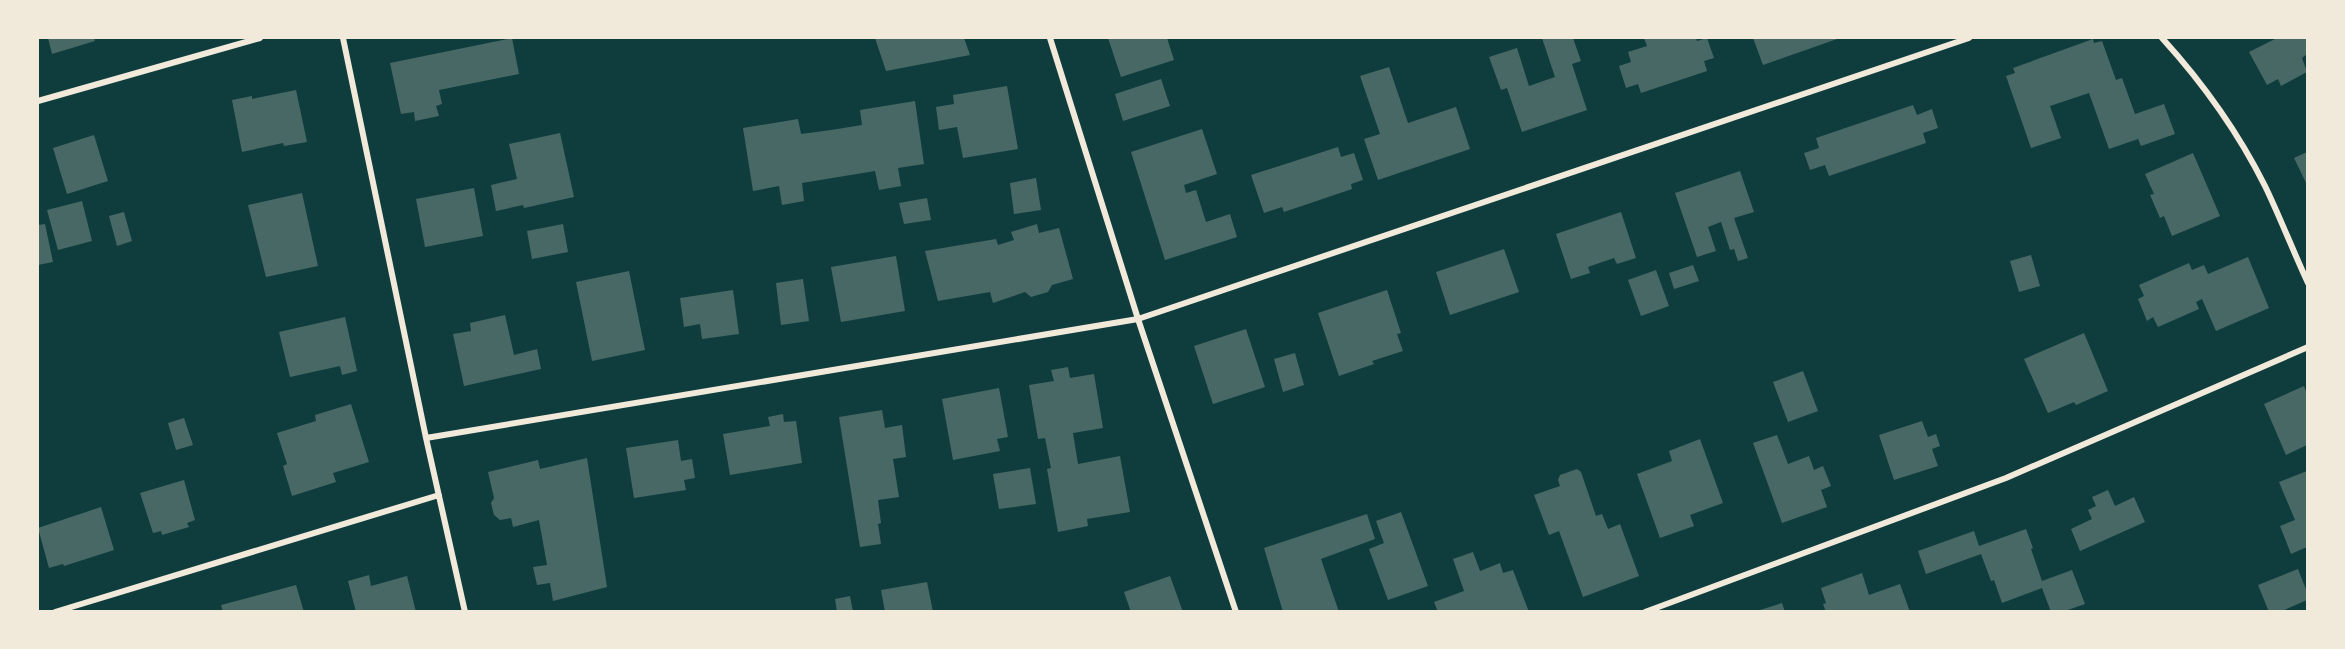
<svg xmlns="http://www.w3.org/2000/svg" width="2345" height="649" viewBox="0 0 2345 649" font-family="'Titillium Web',sans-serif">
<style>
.building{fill:#486865}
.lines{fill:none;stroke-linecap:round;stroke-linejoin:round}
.minor{stroke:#f1e9da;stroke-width:6}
</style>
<rect width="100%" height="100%" fill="#0f3d3e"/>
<path class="building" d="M48,38H94L95,41L52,54Z
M512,38L519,74L439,90L442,104L436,106L439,116L415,121L414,112L401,114L390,63Z
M875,38H964L970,55L886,71Z
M1108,38H1167L1174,60L1121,77Z
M1542,38H1573L1581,61L1572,64L1587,110L1522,132L1507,88L1501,90L1489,57L1517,48L1529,86L1555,77Z
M1644,38H1696L1697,41L1707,38L1714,58L1704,61L1707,71L1641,93L1638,84L1626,88L1619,66L1631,62L1628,52L1647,46Z
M1753,38H1840L1763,65Z
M2277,38H2307V54L2302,58L2307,72L2281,86L2278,79L2267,85L2249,52Z
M2093,39L2094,43L2102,41L2116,80L2122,78L2135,114L2164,104L2175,134L2141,146L2138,139L2109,149L2089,93L2050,106L2061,138L2031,148L2006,76L2015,73L2013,68Z
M1389,67L1408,123L1456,107L1470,149L1378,180L1364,139L1380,134L1360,76Z
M1161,79L1170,106L1123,121L1115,94Z
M1007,86L1018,149L963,158L957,127L939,130L936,107L954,104L953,95Z
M296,90L307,142L284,146L283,143L242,152L232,100L252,96V99Z
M915,101L924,164L898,168L901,186L879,190L875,171L802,183L804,201L782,205L779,186L753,191L743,128L798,119L801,134L831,130L862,125L860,110Z
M1913,105L1917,115L1932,109L1938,128L1923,133L1926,143L1829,176L1825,165L1810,170L1804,153L1819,148L1816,138Z
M1202,129L1217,174L1184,185L1186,193L1196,190L1206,222L1230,214L1237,237L1165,260L1131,152Z
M560,133L574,197L524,208L523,205L496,211L491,185L517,179L509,144Z
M94,135L108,181L67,194L53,148Z
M1338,147L1341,157L1354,153L1363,180L1351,184L1352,189L1284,212L1282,207L1264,213L1251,175Z
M2307,152V185L2294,158Z
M2193,153L2220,216L2172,236L2164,216L2160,218L2150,195L2154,194L2145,174Z
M1740,171L1754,212L1734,218L1748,258L1738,261L1734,249L1730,250L1721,222L1708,227L1716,251L1697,257L1675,193Z
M1036,178L1041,210L1014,214L1010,183Z
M474,188L483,236L425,247L416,199Z
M302,193L318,266L266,277L248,205Z
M927,198L931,220L904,224L899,203Z
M82,201L92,241L58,250L47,210Z
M124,212L132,241L117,246L109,216Z
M1621,212L1636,258L1617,264L1614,258L1588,267L1590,273L1571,279L1556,234Z
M45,224L53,262L38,265V225Z
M563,224L568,252L532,259L527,231Z
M1037,224L1039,233L1059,228L1073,279L1052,285L1048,292L1031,297L1025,292L993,303L990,292L938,301L925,251L996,239L998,245L1014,240L1011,232Z
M1504,249L1519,292L1450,315L1436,272Z
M2031,255L2040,286L2019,292L2010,261Z
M896,256L905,311L841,322L831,267Z
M2248,257L2269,308L2216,331L2202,299L2196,302L2199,309L2158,327L2153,317L2147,321L2138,299L2144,296L2139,285L2189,263L2192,270L2204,265L2208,274Z
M1693,265L1699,281L1674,289L1669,273Z
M1656,270L1669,306L1641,316L1628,280Z
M629,271L645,350L592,361L576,282Z
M803,279L809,321L781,325L776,283Z
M733,290L739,334L702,339L700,324L684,327L680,298Z
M1387,290L1401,333L1397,334L1403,351L1372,361L1374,364L1339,376L1318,313Z
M505,315L514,355L537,349L541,369L464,386L453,334L471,331L470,323Z
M345,317L357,371L342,375L340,366L290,377L279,332Z
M1246,329L1265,387L1213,404L1194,346Z
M2084,333L2108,391L2076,405L2074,402L2048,413L2024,359Z
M1295,353L1304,385L1283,392L1274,359Z
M1068,367L1070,378L1094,374L1103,428L1073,433L1078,464L1120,456L1130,512L1087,519L1088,526L1058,532L1047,469L1051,468L1045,438L1038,439L1029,385L1054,381L1051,370Z
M1803,371L1818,411L1788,422L1773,382Z
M2304,386L2307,394V445L2286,455L2264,404Z
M999,388L1008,437L997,439L1000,451L953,460L942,399Z
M351,404L369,462L333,473L336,482L292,496L283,466L287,464L277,433L316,421L315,415Z
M882,410L885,428L902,425L906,457L893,459L899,497L878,500L881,523L878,524L881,544L860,547L839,417Z
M783,414L784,422L796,421L802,463L730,475L723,434L770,426L768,417Z
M184,418L193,445L176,450L168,423Z
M1922,421L1928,437L1936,434L1940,446L1932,449L1938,466L1894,480L1879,435Z
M1777,435L1788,464L1809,456L1814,470L1823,466L1831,486L1821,490L1827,507L1782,523L1753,443Z
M1700,439L1723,503L1690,515L1694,526L1660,538L1637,474L1672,461L1669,451Z
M678,440L681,461L692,459L695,478L684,480L686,490L634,498L626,448Z
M587,458L607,587L553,601L550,583L537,585L533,567L547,565L539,520L513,527L511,518L500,520L494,515L491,503L494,498L488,472L538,460L540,469Z
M1030,468L1036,504L999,509L993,474Z
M1577,469L1581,472L1596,516L1602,514L1608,529L1620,524L1639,576L1583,597L1559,531L1549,535L1534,495L1560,486L1558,480L1560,475Z
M2307,471V547L2291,554L2280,526L2295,520L2279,482Z
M184,480L195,520L187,523L189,527L162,535L161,531L153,533L140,493Z
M2108,490L2115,506L2134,497L2145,522L2080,551L2071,529L2092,519L2088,510L2096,506L2092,497Z
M101,507L114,550L64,566L63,564L49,568L38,528Z
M1401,512L1428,586L1388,600L1369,549L1384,543L1376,521Z
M1367,514L1375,539L1321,559L1339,612H1283L1264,548Z
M2026,529L2033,548L2031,549L2042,581L2072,570L2085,604L2062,612H2051L2042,588L2002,603L1994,580L1991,581L1981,554L1926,574L1918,551L1974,531L1979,546Z
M1473,552L1480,571L1500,563L1503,573L1513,570L1529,612H1438L1434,602L1464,591L1453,559Z
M2298,569L2307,592V600L2280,612H2269L2258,585Z
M1862,573L1869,595L1900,584L1910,612H1826L1823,604L1826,603L1821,588Z
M369,575L371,586L407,576L416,612H356L348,581Z
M1170,576L1183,612H1131L1124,592Z
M927,582L933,612H885L881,590Z
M296,585L304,612H223L221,605Z
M850,596L853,612H837L835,599Z
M1782,603L1785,612H1757V611Z"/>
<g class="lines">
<path class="minor" d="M343,38L426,438L465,612
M1050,38L1138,319L1236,612
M2162,38C2202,82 2238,132 2265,186C2280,217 2293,251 2308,283
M38,101L260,38
M426,438L1138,319L1969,38
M55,612L439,495
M1645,612L2006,478L2308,347"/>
</g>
<rect width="2345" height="649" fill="none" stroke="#f1e9da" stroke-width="78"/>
</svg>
